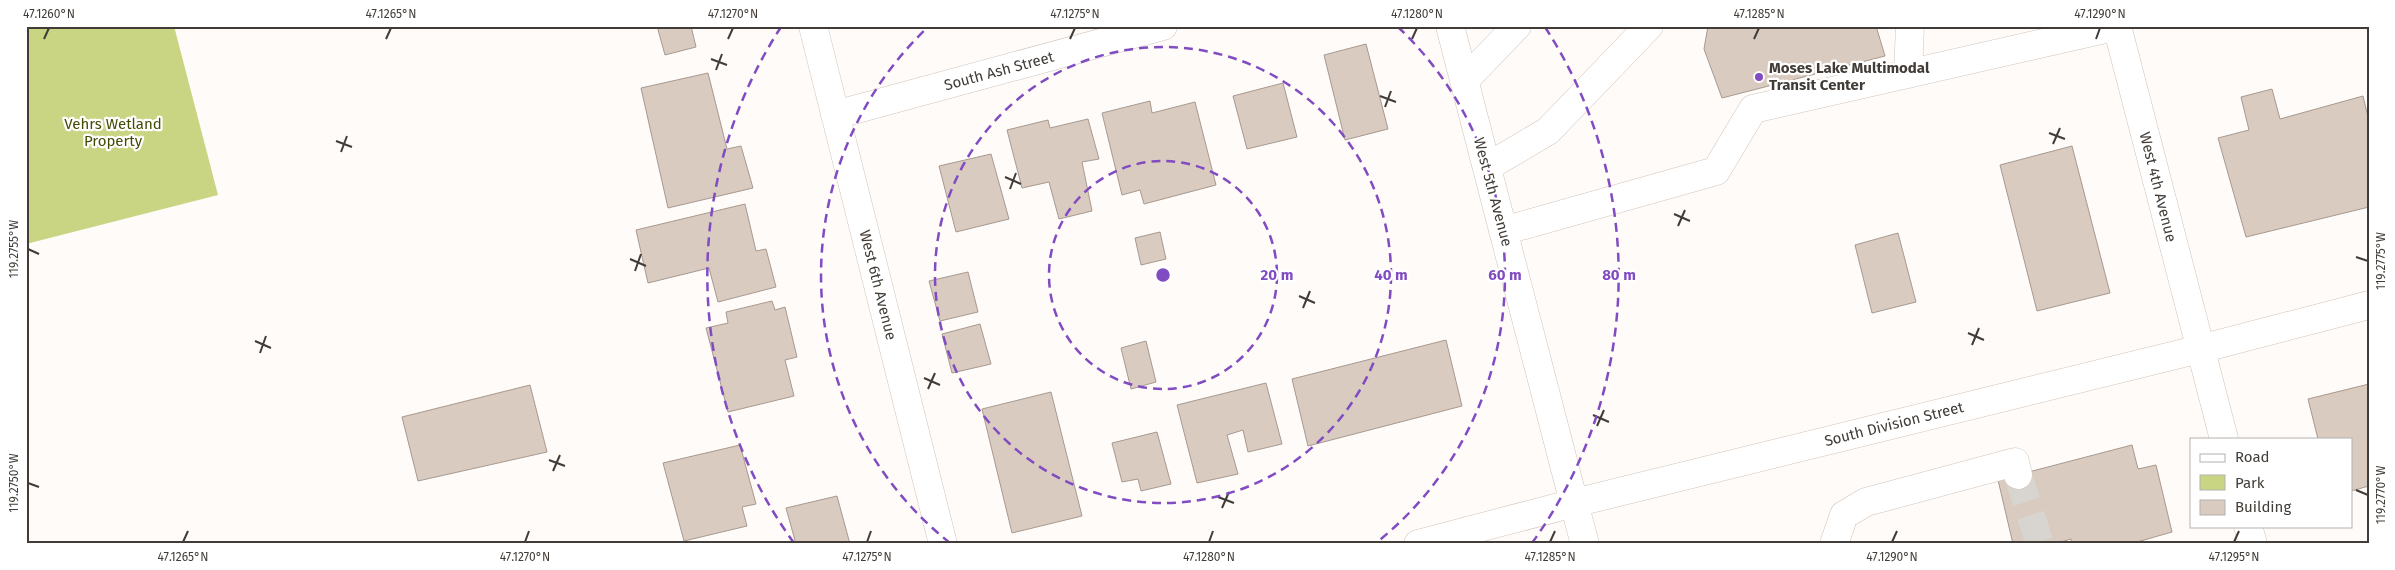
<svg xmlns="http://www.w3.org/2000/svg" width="2395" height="570" viewBox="0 0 2395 570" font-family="'Fira Sans',sans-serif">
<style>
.green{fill:#c9d582}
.building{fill:#d9cbc0;stroke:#a7998f}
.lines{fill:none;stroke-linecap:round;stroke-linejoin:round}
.minor-tunnel{stroke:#d8d5d1;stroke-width:28;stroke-dasharray:28 14;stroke-linecap:butt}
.minor-casing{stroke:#d2c4b9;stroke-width:29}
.major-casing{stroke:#d2c4b9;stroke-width:29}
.minor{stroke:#fff;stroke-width:28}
.major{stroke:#fff;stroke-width:28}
.ticks{fill:none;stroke:#413c37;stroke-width:2}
.ring{fill:none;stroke:#814bc2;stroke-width:2.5;stroke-dasharray:9 6}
.poi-dot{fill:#814bc2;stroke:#fff;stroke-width:2}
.labels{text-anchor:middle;stroke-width:4.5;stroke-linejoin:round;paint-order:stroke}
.poi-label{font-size:15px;font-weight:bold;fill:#413c37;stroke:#fff;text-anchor:start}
.street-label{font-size:15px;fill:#413c37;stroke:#fff}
.park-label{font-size:15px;fill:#454b05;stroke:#fff}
.centre{fill:#814bc2;stroke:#fff;stroke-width:2.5}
.ring-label{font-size:15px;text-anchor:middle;font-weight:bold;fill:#814bc2;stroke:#fff;stroke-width:4.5;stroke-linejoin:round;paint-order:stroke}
.neatline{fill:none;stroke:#413c37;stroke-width:2}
.ticks-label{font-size:12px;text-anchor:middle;fill:#413c37}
</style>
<rect width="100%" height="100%" fill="#fefbf8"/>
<path class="green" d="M26,26H174L218,195L26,244Z"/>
<path class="building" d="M657,26H691L696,47L665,55Z
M1708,26H1876L1885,56L1722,98L1704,49Z
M1366,44L1388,129L1345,140L1324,55Z
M708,73L727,149L741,146L753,188L668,208L641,88Z
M1283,83L1297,137L1247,149L1233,96Z
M2272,89L2280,119L2363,96L2369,121V207L2246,237L2218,138L2249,130L2241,97Z
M1150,101L1152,113L1195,102L1216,185L1144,204L1140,190L1122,195L1102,113Z
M1088,119L1099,159L1082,162L1092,211L1059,219L1049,182L1022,188L1007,130L1048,120L1050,128Z
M2072,146L2110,293L2037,311L2000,165Z
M991,154L1009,219L956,232L939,166Z
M745,204L756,251L766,249L776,287L718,302L709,268L648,283L636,230Z
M1160,232L1166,259L1141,265L1135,238Z
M1898,233L1916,302L1872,313L1855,245Z
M968,272L978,312L940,321L929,281Z
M772,301L775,310L785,307L797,357L785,360L794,396L728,412L706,328L728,323L726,312Z
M980,324L991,364L952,373L942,334Z
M1446,340L1462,406L1308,446L1292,379Z
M1146,341L1156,382L1131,389L1121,348Z
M1266,383L1282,444L1248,452L1243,430L1227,435L1238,474L1197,483L1177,405Z
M2369,384V486L2351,491V439H2318L2308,399Z
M530,385L547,452L418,481L402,417Z
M1051,392L1082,516L1012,533L982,409Z
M1157,432L1171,484L1141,491L1138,479L1122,482L1112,443Z
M740,445L756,504L742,507L747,526L684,541L663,463Z
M2132,445L2138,469L2156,465L2172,532L2130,544H2072L2071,539L2054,544H2013L1998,480Z
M837,496L850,544H796L786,508Z"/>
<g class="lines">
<path class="minor-tunnel" d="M2018,475L2040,544"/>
<defs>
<path id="minor" d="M813,26L943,544
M1450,26L1574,503
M1908,74L1910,26
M1464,81L1517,26
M835,115L1163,26
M1487,167L1548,131L1649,26
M1503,231L1716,171L1753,109L2118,26
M2200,349L2369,305
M1834,544L1844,515L1866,502L2015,462L2018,475"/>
<path id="major" d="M2117,26L2224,439
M1574,503L1585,544
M2248,526L2253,544
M1418,544L1574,503L2200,349"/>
</defs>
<use href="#minor" class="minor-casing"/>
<use href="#major" class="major-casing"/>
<use href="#minor" class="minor"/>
<use href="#major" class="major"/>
</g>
<path class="ticks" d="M44,39L49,28M386,39L391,28M728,39L733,28M1070,39L1075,28M1412,39L1417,28M1754,39L1759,28M2096,39L2100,28M711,59L727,65M716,70L722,54M1380,96L1396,102M1385,107L1391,91M2049,133L2065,139M336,141L352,147M2053,144L2060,128M341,152L347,136M1005,177L1021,184M1010,189L1016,173M1674,214L1690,221M1678,226L1685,210M28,249L39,254M2356,257L2368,261M630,259L646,266M635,271L641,254M1299,296L1315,303M1303,308L1310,291M1968,333L1984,340M255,341L271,348M1972,345L1979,328M260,353L266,336M924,378L940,385M928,389L935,373M1593,415L1609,422M1597,426L1604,410M549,460L565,466M553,471L560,455M28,483L39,487M2356,490L2368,495M1218,497L1234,503M1222,508L1229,492M183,542L188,531M525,542L529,531M867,542L871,531M1209,542L1213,531M1550,542L1555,531M1892,542L1897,531M2234,542L2239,531"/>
<g class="ring">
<circle cx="1163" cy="275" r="114"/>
<circle cx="1163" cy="275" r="228"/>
<path d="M950 543A342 342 0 0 1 928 27M1398 27A342 342 0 0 1 1376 543"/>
<path d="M794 543A456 456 0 0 1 781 27M1545 27A456 456 0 0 1 1532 543"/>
</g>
<circle class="poi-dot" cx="1759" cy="77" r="5"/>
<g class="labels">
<g class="poi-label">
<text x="1769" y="73">Moses Lake Multimodal<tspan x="1769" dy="17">Transit Center</tspan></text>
</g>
<g class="street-label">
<text transform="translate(999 71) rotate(-15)" y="5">South Ash Street</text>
<text transform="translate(2158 187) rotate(76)" y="5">West 4th Avenue</text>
<text transform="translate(1493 192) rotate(75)" y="5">West 5th Avenue</text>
<text transform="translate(878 285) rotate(76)" y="5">West 6th Avenue</text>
<text transform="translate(1894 424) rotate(-14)" y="5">South Division Street</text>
</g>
<g class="park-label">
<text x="113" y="129">Vehrs Wetland<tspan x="113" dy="17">Property</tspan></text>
</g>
</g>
<circle cx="1163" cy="275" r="8" class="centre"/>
<g class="ring-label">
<text x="1277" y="280">20 m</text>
<text x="1391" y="280">40 m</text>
<text x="1505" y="280">60 m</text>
<text x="1619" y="280">80 m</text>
</g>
<rect width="2395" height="570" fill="none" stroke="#ffffff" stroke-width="55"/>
<rect x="2190" y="438" width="162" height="90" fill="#ffffff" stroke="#b3b1af"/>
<rect x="2200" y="454" width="25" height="8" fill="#ffffff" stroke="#b3b1af"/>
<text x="2235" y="462" font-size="15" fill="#413c37">Road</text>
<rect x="2200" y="475" width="25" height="15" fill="#c9d582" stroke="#b3b1af"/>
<text x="2235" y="488" font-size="15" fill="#413c37">Park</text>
<rect x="2200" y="500" width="25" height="15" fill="#d9cbc0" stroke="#b3b1af"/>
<text x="2235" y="512" font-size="15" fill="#413c37">Building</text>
<rect x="28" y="28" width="2340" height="514" class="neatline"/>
<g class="ticks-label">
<text x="49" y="18">47.1260°N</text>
<text x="391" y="18">47.1265°N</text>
<text x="733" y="18">47.1270°N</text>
<text x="1075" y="18">47.1275°N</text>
<text x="1417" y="18">47.1280°N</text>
<text x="1759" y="18">47.1285°N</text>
<text x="2100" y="18">47.1290°N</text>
<text transform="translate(14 249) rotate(-90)" y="4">119.2755°W</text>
<text transform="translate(2381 261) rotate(-90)" y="4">119.2775°W</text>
<text transform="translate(14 483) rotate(-90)" y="4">119.2750°W</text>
<text transform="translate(2381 495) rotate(-90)" y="4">119.2770°W</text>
<text x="183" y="561">47.1265°N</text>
<text x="525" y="561">47.1270°N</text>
<text x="867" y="561">47.1275°N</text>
<text x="1209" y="561">47.1280°N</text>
<text x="1550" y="561">47.1285°N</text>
<text x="1892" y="561">47.1290°N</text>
<text x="2234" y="561">47.1295°N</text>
</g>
</svg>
